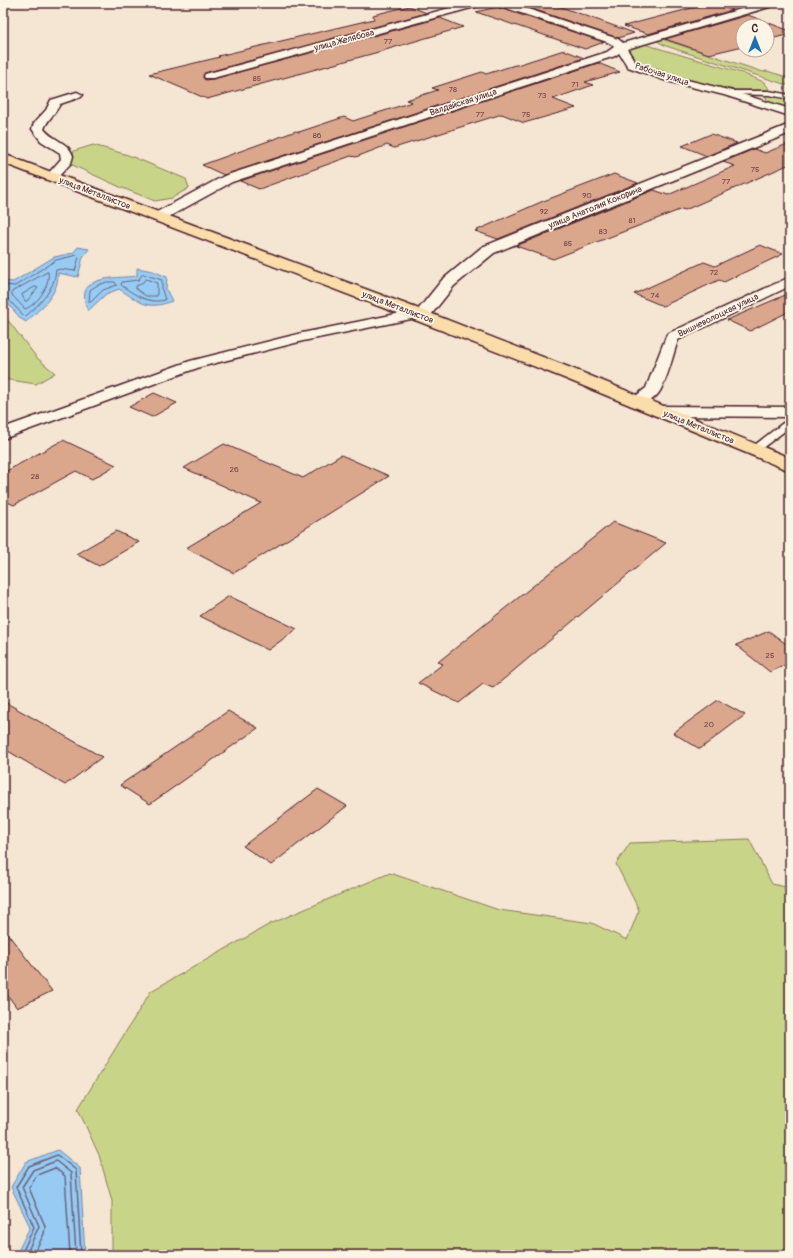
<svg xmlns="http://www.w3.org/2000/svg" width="793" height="1258" viewBox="0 0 793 1258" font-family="Pangolin,sans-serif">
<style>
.green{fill:#c8d588;stroke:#897a5a}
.water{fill:#97cbf4;stroke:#7886a4}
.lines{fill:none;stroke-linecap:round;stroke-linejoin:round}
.shore-far1{stroke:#69647b;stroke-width:1}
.shore{stroke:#69647b;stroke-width:1.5}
.building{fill:#daa78d;stroke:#4a1f2b}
.lane-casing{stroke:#4a1f2b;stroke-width:3}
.street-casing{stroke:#4a1f2b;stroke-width:3}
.secondary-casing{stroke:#4a1f2b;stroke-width:3}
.primary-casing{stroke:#4a1f2b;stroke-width:3}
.lane{fill:#fcf5e5;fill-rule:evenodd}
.street{fill:#fcf5e5;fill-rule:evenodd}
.secondary{fill:#fcf5e5;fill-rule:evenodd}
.primary{fill:#fbddab;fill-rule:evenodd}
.labels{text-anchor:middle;stroke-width:3.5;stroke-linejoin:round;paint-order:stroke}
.number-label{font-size:8px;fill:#6e4144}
.far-street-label{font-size:9px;fill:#4a1f2b;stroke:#fcf5e5}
</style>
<rect width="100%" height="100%" fill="#f5e5d3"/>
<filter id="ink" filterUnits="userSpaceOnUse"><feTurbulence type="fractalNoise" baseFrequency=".025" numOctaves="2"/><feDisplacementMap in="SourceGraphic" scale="8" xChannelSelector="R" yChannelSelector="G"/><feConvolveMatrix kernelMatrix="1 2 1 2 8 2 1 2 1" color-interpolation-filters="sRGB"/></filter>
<g filter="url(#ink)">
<path class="green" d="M659,38L763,72L767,71L790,78V86L666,46L657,41Z
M644,44L742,73L764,82L770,90H736L708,85L680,78L637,63L631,56L629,47Z
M770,92L783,93L790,99V110L768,102L765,95Z
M93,145L128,155L186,179L189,188L172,198L155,201L120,187L68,163L74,151Z
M3,314L37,358L55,373L36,384L3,379Z
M749,839L772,884L790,888V957L787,959L790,963V1022L785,1025L790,1026V1255H112V1201L99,1155L78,1109L151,991L270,924L390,873L499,910L592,923L627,940L639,910L616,864L630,843Z"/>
<path class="water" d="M78,247L89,249L83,257L78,277L58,273C59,294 41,308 26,322L21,319L3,298V282L4,281L13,282L54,257L73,253Z
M137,268L153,271L167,277L166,289L172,301C147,311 140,302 119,289L106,294L88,311C72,274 114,279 137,276Z
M58,1150L80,1168L85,1255H16L30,1227L11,1187L26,1162Z"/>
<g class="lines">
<path class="shore-far1" d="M48,272C51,285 37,305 25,309L12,295V292Z
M143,274L162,280V290L165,300C148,304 135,295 121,285L122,282L138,280Z
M146,279L157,283V296H146L136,289V286L141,284Z
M107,282H115L117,285L103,290L91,302H89L90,290L96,286Z
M3,285L15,286L56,260L77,255L79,257L75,271L60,269L56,270C54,291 41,302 26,316L23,315L7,298L3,296
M35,287L38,288L27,301H25L22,295Z"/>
<path class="shore" d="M21,1255L34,1227L16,1187L29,1166L57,1155L76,1170L81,1255
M26,1255L39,1226L22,1187L33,1170L56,1161L71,1173L76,1255
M33,1255L44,1234L45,1226L29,1188L37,1175L55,1168L65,1176L70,1255"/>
</g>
<path class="building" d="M515,3H550L634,33L618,38Z
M711,3L733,10L648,34L624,26Z
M409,6L427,13L205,73L203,77L205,80L213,79L440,18L463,27L382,51L207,99L149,74L220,57L218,56L374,19L373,15Z
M497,7L604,42L585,49L476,12Z
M748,15L790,31V34L767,40V26H743V46L709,54L665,39Z
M564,50L584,58L224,175L202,165L296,131L299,132L344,117L353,121L412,102L406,100L438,90L432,88L482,72L486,74L515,65H517Z
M598,63L620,72L585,82L593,85L553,99L576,108L524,123L502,114L394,148L387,145L356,157L351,156L259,189L240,181Z
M711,134L737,143L707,156L682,146Z
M790,143V164L685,210L682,209L553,259L516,246L654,190L668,195L735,166L723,162L754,149L765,153Z
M614,174L638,183L498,239L475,231L541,202Z
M760,245L783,254L724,282L719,280L663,306L634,294L704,262L715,266Z
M790,293V311L750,331L727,320Z
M154,393L177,403L152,417L129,407Z
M63,440L116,465L92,479L76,471L14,505L3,500V473Z
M224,444L303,478L341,455L389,476L234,573L186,548L261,503L184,468Z
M613,522L666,543L493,688L483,684L459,703L418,683L443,664L438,662Z
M116,531L139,542L99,566L76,554Z
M229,596L297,629L268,650L200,616Z
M769,631L790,647V663L770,672L736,645Z
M718,700L745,715L700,749L673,733Z
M3,701L102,757L65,785L3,748Z
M228,711L258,728L150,804L120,785Z
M318,789L347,806L271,865L243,846Z
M3,928L52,991L17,1008L3,989Z"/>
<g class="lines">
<defs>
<path id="lane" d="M728,91H769L790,95V99L769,95L726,94L725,93Z
M790,421V427L757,452H751L750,450L751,448L783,423Z"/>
<path id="street" d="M468,3H484L482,5L213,78H205L204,76L205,74Z
M495,3H510L618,39L623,43L762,3H778L776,5L627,49L636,63L675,77L732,91L790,109V116L724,95L667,81L628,67L619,53L615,56L232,182L163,220H153L151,217L153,214L224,176L607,52L614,47L610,43L497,5Z
M77,92L83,95L81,97L60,104C56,113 47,120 44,129C52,140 69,142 73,156L71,163L56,179H48L46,176L61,159L60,153L41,141L32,129L34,123L46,110L51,100Z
M790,277V286L678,340C673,355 668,377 660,391C655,400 640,408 630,405L628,402L646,388L667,334Z
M416,310L421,311L423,314L421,317L303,341L200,367L3,439V428L190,361L302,333Z
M658,406L790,407V417L658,416L652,414L650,411L652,408Z"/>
<path id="secondary" d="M790,124V133L494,253L454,286L427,320L421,321L415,320L413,316L442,280L482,247Z"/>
<path id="primary" d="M3,154L427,312L576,370L790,458V471L564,378L415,320L3,163Z"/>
</defs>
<use href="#lane" class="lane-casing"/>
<use href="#street" class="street-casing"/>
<use href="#secondary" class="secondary-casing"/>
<use href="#primary" class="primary-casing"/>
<use href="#lane" class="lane"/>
<use href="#street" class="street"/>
<use href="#secondary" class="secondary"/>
<use href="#primary" class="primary"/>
</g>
</g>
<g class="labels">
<g class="number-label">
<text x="388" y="44">77</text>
<text x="257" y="81">85</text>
<text x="575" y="87">71</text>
<text x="453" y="92">78</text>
<text x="542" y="98">73</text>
<text x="480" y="117">77</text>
<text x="526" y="117">75</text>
<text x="317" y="138">86</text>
<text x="755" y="172">75</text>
<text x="726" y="184">77</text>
<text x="587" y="198">90</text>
<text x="544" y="214">92</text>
<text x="632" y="223">81</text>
<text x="603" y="234">83</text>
<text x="568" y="246">85</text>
<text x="714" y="275">72</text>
<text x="655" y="298">74</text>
<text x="234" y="472">26</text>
<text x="35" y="479">28</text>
<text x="770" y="658">25</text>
<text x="709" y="727">20</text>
</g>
<g class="far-street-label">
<text transform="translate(344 40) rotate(-15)" y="3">улица Желябова</text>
<text transform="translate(662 74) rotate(18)" y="3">Рабочая улица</text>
<text transform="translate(463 102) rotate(-18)" y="3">Валдайская улица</text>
<text transform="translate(95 193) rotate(21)" y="3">улица Металлистов</text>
<text transform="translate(595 207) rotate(-22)" y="3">улица Анатолия Кокорина</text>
<text transform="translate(398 307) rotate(21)" y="3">улица Металлистов</text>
<text transform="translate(718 315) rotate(-26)" y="3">Вышневолоцкая улица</text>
<text transform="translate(699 427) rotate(22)" y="3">улица Металлистов</text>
</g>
</g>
<rect width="793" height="1258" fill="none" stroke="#fcf5e5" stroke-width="16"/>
<rect x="8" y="8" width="777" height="1242" fill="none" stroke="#4a1f2b" stroke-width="1.5" filter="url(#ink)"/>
<g transform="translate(755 38)"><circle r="19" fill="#fcf5e5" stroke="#b59f9b"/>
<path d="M0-3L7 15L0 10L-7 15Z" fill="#1f6fb2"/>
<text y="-6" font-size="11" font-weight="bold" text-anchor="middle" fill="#4a1f2b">С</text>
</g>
</svg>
